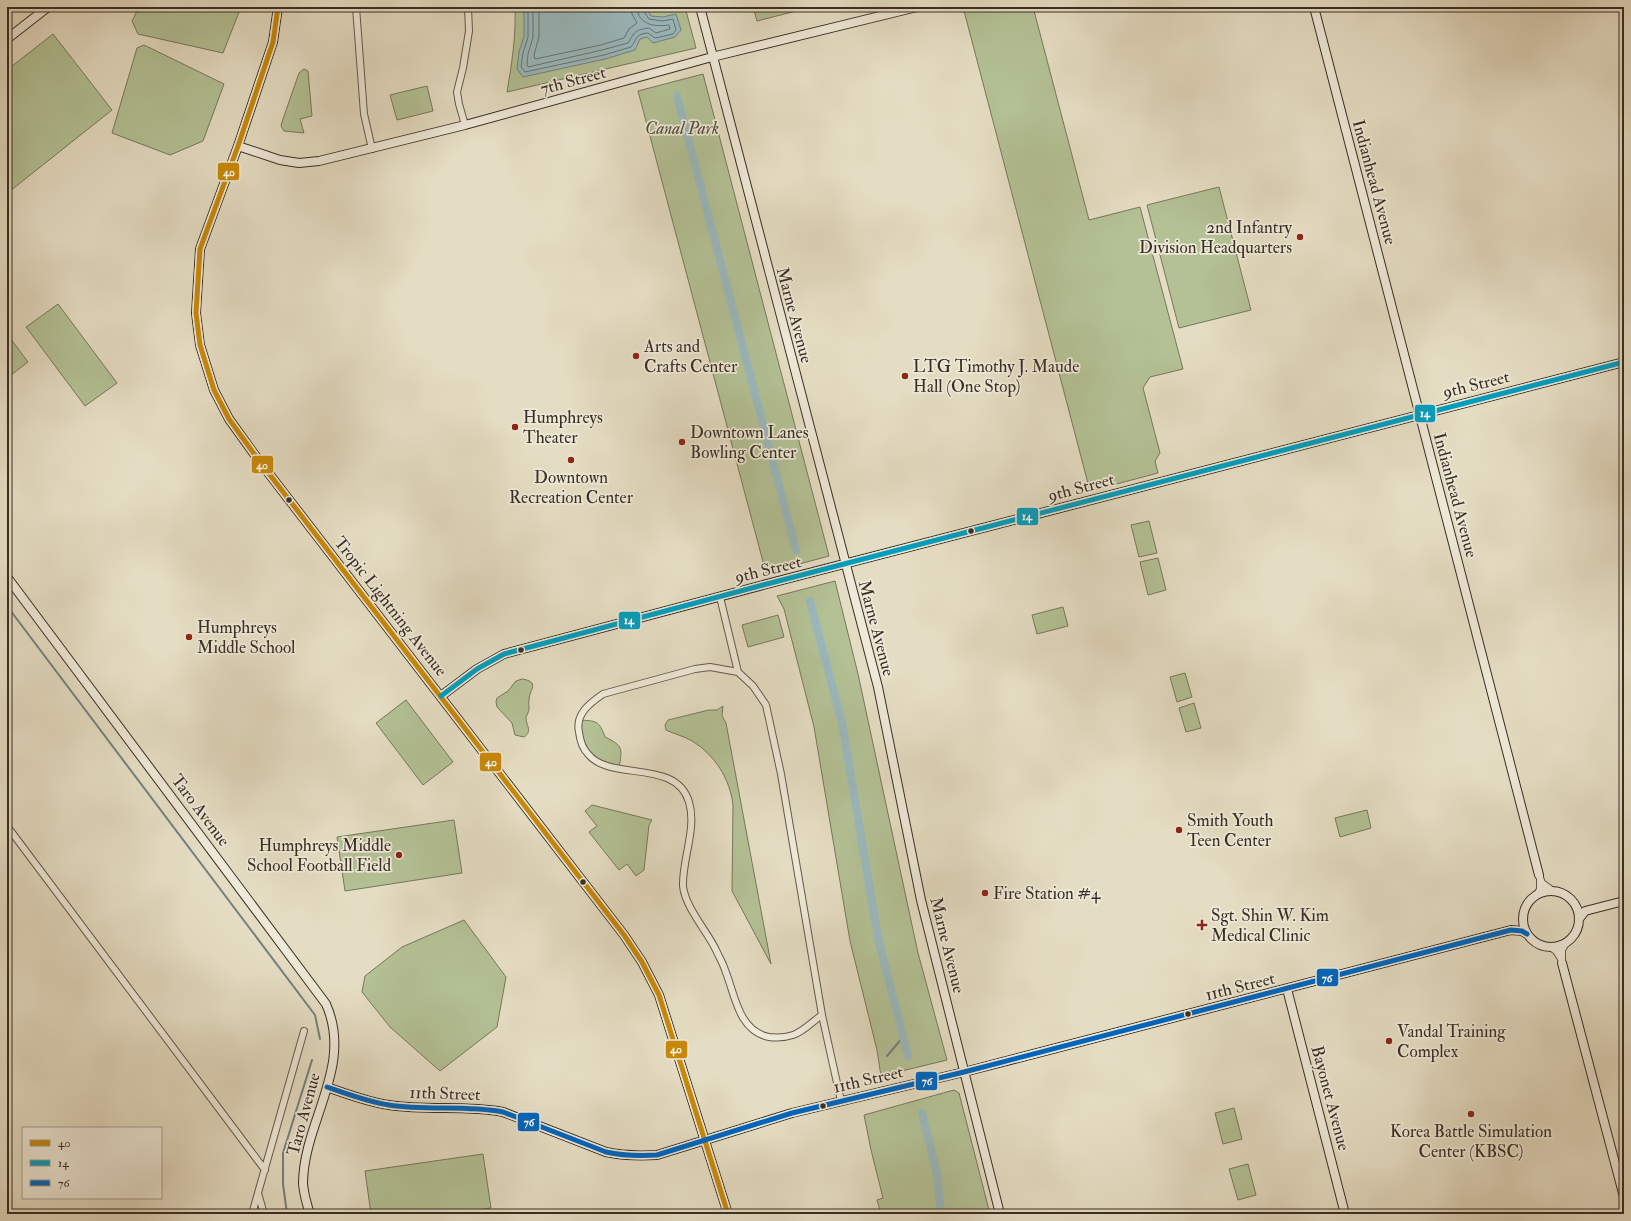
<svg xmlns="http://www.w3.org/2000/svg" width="1631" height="1221" viewBox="0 0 1631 1221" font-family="'IM FELL Double Pica',serif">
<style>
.green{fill:#b3c195;stroke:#76785c}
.water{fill:#9ab9be;stroke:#738180}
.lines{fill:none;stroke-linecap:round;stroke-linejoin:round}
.shore{stroke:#6a7471;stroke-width:1}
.stream{stroke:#738180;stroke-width:2}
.canal{stroke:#9ab9be;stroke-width:8}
.street-casing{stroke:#645a4c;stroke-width:8}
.secondary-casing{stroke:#392e24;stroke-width:10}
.street{stroke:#eee9d8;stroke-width:6}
.secondary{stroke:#eee9d8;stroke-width:8}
.bus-1-casing{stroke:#eee9d8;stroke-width:8}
.bus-2-casing{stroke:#eee9d8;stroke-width:8}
.bus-3-casing{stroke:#eee9d8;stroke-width:8}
.bus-1{stroke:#c88809;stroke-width:5}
.bus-2{stroke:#069dbd;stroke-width:5}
.bus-3{stroke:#0065bd;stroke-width:5}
.poi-dot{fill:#8f2418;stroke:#eee9d8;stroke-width:1.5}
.bus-dot{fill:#392e24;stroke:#eee9d8;stroke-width:1.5}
.labels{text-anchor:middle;stroke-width:3.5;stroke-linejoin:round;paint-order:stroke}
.street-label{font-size:17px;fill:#392e24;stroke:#eee9d8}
.park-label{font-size:17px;font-style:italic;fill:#514b3b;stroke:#eee9d8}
.poi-label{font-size:17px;fill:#392e24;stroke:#eee9d8;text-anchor:start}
.line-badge{stroke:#eee9d8;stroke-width:1.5}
.badge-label{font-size:11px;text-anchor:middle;font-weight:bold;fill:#fff}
</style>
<rect width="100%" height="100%" fill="#e5ddc3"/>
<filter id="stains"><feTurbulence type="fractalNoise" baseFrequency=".005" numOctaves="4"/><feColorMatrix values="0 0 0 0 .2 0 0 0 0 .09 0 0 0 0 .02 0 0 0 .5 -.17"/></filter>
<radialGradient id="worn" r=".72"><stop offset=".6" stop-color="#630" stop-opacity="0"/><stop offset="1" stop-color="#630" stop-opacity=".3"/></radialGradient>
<path class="green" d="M139,7H241L223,53L138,34L132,21Z
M515,7H685L696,48L507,92C512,63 516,36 515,7Z
M753,7H812L757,21Z
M963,7H1033L1089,220L1140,207L1183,369L1150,377L1143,388L1160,453L1155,461L1158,473L1090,491Z
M53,34L112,110L10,191L7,187V70Z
M144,45L224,84L203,141L170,155L112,133L137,48Z
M304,69L308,71L312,116L300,119L304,133L284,131L281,126L282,122L299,73Z
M703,74L829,556L766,573L638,91Z
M427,86L433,111L397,120L390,95Z
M1219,187L1251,310L1179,328L1147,205Z
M58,304L117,383L85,406L26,327Z
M7,334L28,362L7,378Z
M1149,521L1157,553L1139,557L1131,525Z
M1158,558L1166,590L1148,595L1140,562Z
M835,581L858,674L918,953L947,1060L881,1076L877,1050L850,941L814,727L784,609L777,596Z
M1063,607L1068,626L1037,634L1032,615Z
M778,615L784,637L748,647L742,625Z
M1185,673L1192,697L1177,702L1170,677Z
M522,679C540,682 530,689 529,699C528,708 531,708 526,717C526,726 533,731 524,737L515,735L512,723L497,707L496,702L497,698L508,691L516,681Z
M406,700L453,762L423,785L376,723Z
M1194,703L1201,728L1186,732L1179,708Z
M723,706L722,716L726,723L771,964L732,891L733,805C730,779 715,755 692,741C684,736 674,734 666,730L665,725L668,720L709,710H717Z
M579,720C596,721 599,720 605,737C624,746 622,749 619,768L604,765L583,748Z
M592,805L652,820L649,825L644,870L636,876L627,864L619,870L589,832L597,826L585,811Z
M1367,810L1371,828L1340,837L1335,818Z
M454,820L462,873L345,891L337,837Z
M464,920L506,977L497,1027L440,1071L390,1027L362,992L365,976L402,947Z
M954,1090L959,1093L990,1214H881L877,1200L883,1198L871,1150L864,1115Z
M1234,1108L1242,1139L1223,1144L1215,1113Z
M483,1154L491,1208L447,1214H371L365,1171Z
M1248,1164L1256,1195L1238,1200L1229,1169Z"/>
<path class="water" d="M524,7H645L651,16L663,17L676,14L681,30L675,37L653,43L647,37L640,39L635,50L605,59L523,77L517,69L519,52L524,36Z"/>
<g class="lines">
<path class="shore" d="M528,7V37L523,53L521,67L525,72L604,55L631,47C638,38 635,34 648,33L655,38L673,34L676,30L673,19L662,21L649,19L643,10L642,7
M533,7V37L528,54L527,65L528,67L602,50L628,43C635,32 634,30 649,28L656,33L670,29L669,25C654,27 638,25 637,7
M539,7V37L534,55L535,59L601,45L624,38L629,29L637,23L632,14L631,7"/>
<path class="stream" d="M7,606L315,1015L320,1039
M887,1056L903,1037
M287,1214L283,1184V1153L312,1060"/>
<path class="canal" d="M677,96L796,550
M810,601L842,723L878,938L908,1056
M922,1113L937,1174L941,1214"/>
<defs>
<path id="street" d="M356,7L364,114L372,149
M465,125L459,104L457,92L463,68L469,31L468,7
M720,597L738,672
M7,826L265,1170
M1539,875L1542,883L1553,891
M1537,895L1540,889V879
M1550,947L1556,951L1561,959
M1562,963V950L1566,943
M822,1015C813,1021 803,1032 793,1035C784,1038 777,1038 769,1037C738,1031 735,994 725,970C723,963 719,957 716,950C707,931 685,907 683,886C682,860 697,828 689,802C676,758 610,782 588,754C582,748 580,740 579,732C575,714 590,703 603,694L695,669L710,667L738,672L753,686L766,705L781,774L822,1015L841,1101
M258,1193L264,1214
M252,1214L304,1031"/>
<path id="secondary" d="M278,7L273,42L238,146L200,249L196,313L200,345L214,390L229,419L260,462L624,935L642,962L659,995L728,1214
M700,7L878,687L921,900L1000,1214
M1314,7L1539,875
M7,39L48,7
M238,146L280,160L299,163L319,161L465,125L712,57L917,7
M7,577L326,1004C354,1067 303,1122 303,1184C304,1194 307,1205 310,1214
M441,696L477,669L504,654L763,585L1624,362
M1523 919a28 28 0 1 1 56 0a28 28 0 1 1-56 0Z
M1579,919L1585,911L1624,901
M1562,963L1624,1197
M1287,989L1345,1214
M327,1087C347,1094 368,1102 389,1105C427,1111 465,1105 503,1112L606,1152C624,1156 639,1156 657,1155L792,1113L964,1072L1511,930L1522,931L1527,934"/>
</defs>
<use href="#street" class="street-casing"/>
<use href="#secondary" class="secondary-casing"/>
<use href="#street" class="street"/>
<use href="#secondary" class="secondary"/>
<defs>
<path id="bus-1" d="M278,7L273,42L238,146L200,249L196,313L200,345L214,390L229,419L260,462L624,935L642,962L659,995L728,1214"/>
<path id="bus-2" d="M441,696L477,669L504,654L763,585L1624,362"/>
<path id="bus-3" d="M327,1087C347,1094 368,1102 389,1105C427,1111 465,1105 503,1112L606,1152C624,1156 639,1156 657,1155L792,1113L964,1072L1511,930L1522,931L1527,934"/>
</defs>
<use href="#bus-1" class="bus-1-casing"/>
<use href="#bus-2" class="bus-2-casing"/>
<use href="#bus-3" class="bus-3-casing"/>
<use href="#bus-1" class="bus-1"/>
<use href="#bus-2" class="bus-2"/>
<use href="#bus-3" class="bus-3"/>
</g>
<g class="poi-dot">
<circle cx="1300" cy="237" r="4"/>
<circle cx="636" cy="356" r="4"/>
<circle cx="905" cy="376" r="4"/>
<circle cx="515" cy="427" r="4"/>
<circle cx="682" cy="442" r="4"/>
<circle cx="571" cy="460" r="4"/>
<circle cx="189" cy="637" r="4"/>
<circle cx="1179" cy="830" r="4"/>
<circle cx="399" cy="855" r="4"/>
<circle cx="985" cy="893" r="4"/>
<path d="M1200 919h4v4h4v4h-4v4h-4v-4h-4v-4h4z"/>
<circle cx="1389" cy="1041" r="4"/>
<circle cx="1471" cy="1114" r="4"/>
</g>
<g class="bus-dot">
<circle cx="289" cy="500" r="3.5"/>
<circle cx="971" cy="531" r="3.5"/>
<circle cx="521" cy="650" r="3.5"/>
<circle cx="583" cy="882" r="3.5"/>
<circle cx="1188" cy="1014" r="3.5"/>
<circle cx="823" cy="1106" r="3.5"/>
</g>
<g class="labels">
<g class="street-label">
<text transform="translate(573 80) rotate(-15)" y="6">7th Street</text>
<text transform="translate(1375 182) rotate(75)" y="6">Indianhead Avenue</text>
<text transform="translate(795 315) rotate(75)" y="6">Marne Avenue</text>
<text transform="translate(1476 384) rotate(-14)" y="6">9th Street</text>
<text transform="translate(1081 487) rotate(-15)" y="6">9th Street</text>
<text transform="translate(1456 495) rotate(75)" y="6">Indianhead Avenue</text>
<text transform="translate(768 569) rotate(-14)" y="6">9th Street</text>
<text transform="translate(391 606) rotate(52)" y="6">Tropic Lightning Avenue</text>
<text transform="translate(877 628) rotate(75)" y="6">Marne Avenue</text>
<text transform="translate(201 810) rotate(53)" y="6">Taro Avenue</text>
<text transform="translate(948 945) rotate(76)" y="6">Marne Avenue</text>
<text transform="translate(1240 986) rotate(-14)" y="6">11th Street</text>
<text transform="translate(868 1079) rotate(-13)" y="6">11th Street</text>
<text transform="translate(445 1093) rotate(2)" y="6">11th Street</text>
<text transform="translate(1331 1098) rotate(75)" y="6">Bayonet Avenue</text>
<text transform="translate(303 1114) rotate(-75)" y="6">Taro Avenue</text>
</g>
<g class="park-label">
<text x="682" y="134">Canal Park</text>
</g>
<g class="poi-label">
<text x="1292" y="233" text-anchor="end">2nd Infantry<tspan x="1292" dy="20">Division Headquarters</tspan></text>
<text x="644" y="352">Arts and<tspan x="644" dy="20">Crafts Center</tspan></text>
<text x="913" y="372">LTG Timothy J. Maude<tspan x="913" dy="20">Hall (One Stop)</tspan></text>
<text x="523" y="423">Humphreys<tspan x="523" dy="20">Theater</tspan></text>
<text x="690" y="438">Downtown Lanes<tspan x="690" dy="20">Bowling Center</tspan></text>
<text x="571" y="483" text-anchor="middle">Downtown<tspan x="571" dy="20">Recreation Center</tspan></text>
<text x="197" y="633">Humphreys<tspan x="197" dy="20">Middle School</tspan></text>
<text x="1187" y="826">Smith Youth<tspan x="1187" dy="20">Teen Center</tspan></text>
<text x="391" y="851" text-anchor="end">Humphreys Middle<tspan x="391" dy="20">School Football Field</tspan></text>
<text x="993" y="899">Fire Station #4</text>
<text x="1211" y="921">Sgt. Shin W. Kim<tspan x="1211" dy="20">Medical Clinic</tspan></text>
<text x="1397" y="1037">Vandal Training<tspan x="1397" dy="20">Complex</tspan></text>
<text x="1471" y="1137" text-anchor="middle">Korea Battle Simulation<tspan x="1471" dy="20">Center (KBSC)</tspan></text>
</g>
</g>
<g class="line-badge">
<rect x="217" y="162" width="23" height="19" rx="4" fill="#c88809"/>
<rect x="1414" y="404" width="22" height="19" rx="4" fill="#069dbd"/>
<rect x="251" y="455" width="23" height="19" rx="4" fill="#c88809"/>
<rect x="1016" y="507" width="23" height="19" rx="4" fill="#069dbd"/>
<rect x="618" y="611" width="23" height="19" rx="4" fill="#069dbd"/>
<rect x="479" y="752" width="23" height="20" rx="4" fill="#c88809"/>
<rect x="1316" y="968" width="23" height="19" rx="4" fill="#0065bd"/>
<rect x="665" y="1040" width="23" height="19" rx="4" fill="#c88809"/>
<rect x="915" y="1071" width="23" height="20" rx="4" fill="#0065bd"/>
<rect x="517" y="1112" width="23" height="20" rx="4" fill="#0065bd"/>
</g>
<g class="badge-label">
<text x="229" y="176">40</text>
<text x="1425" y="417">14</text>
<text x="262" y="469">40</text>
<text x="1027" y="520">14</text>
<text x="629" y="624">14</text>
<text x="491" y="766">40</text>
<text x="1327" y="982">76</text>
<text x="676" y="1053">40</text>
<text x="927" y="1085">76</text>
<text x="529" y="1126">76</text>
</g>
<rect width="1631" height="1221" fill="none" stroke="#e5ddc3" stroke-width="24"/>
<rect x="8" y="8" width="1615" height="1205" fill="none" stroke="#392e24" stroke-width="2"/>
<rect x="12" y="12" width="1607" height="1197" fill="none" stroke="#392e24"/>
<rect x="22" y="1127" width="140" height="72" fill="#eee9d8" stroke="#a69e90"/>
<rect x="30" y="1140" width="20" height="6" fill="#c88809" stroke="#a69e90"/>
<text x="58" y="1147" font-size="12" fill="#392e24">40</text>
<rect x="30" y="1160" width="20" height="6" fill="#069dbd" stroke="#a69e90"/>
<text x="58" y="1167" font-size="12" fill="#392e24">14</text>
<rect x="30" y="1180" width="20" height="6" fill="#0065bd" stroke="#a69e90"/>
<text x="58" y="1187" font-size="12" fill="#392e24">76</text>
<rect width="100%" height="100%" filter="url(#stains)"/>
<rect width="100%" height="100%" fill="url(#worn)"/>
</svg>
